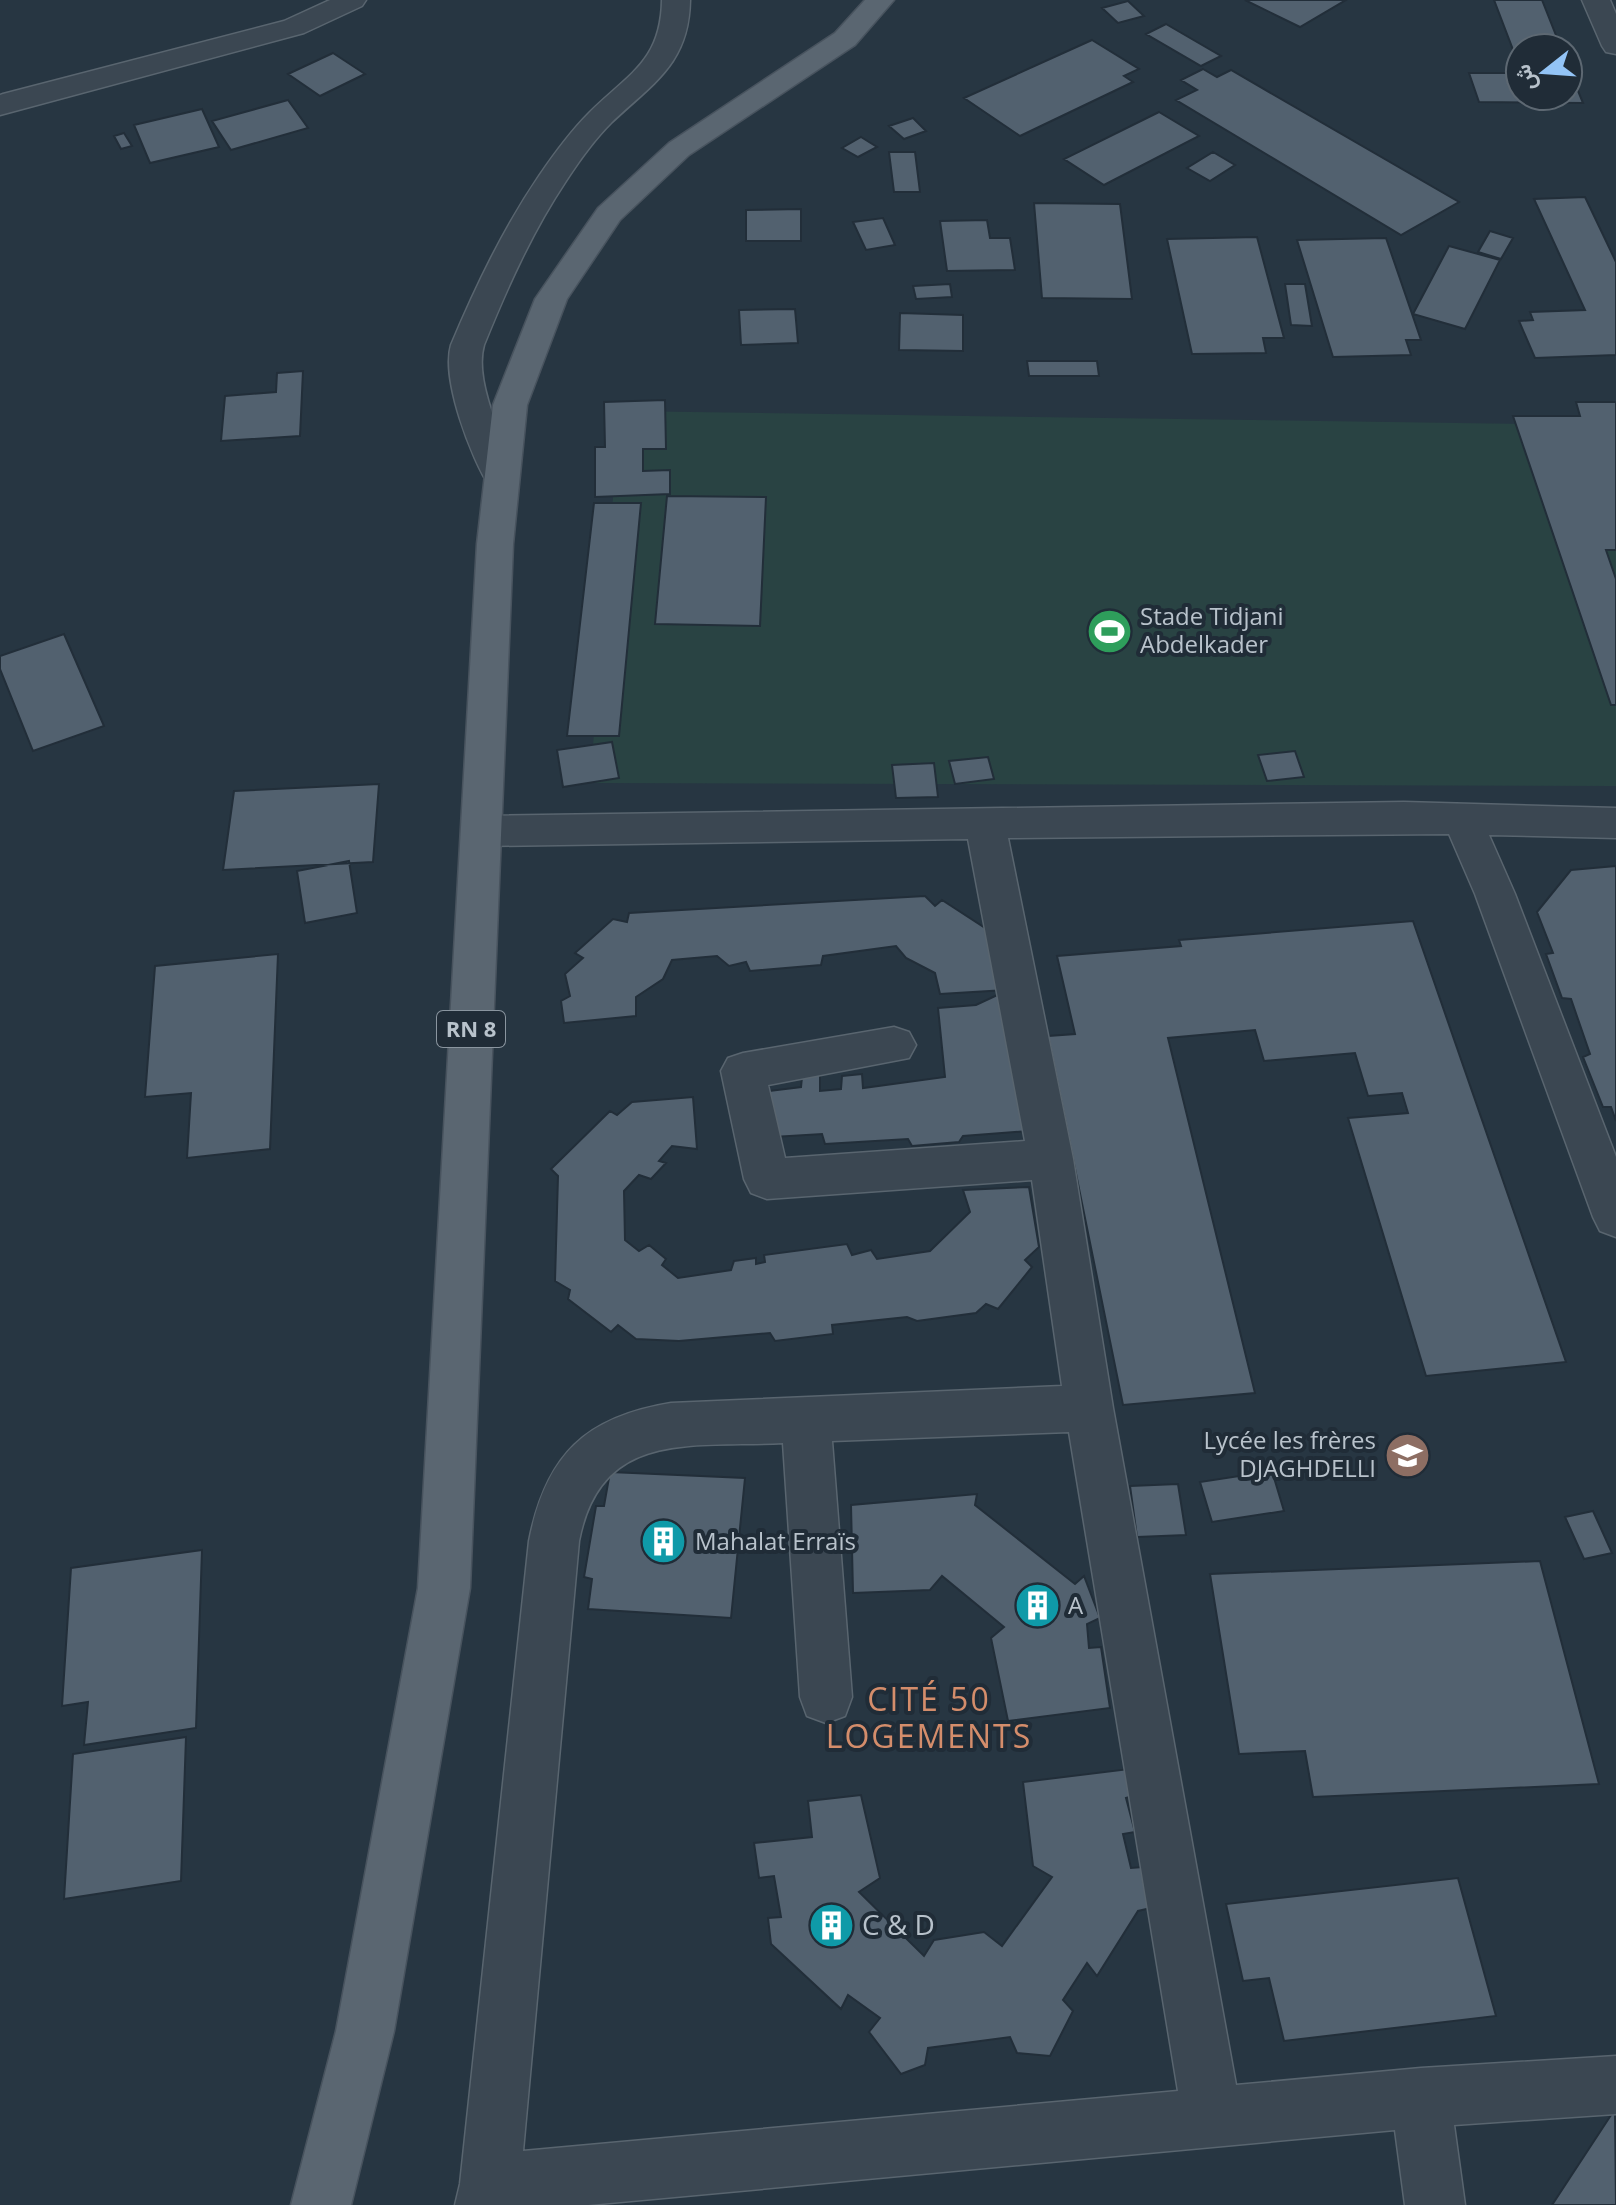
<svg xmlns="http://www.w3.org/2000/svg" width="1616" height="2205" viewBox="0 0 1616 2205" font-family="'Open Sans',Vazirmatn,sans-serif">
<style>
.green{fill:#294343}
.building{fill:#52616f;stroke:#222e39;stroke-width:2}
.lines{fill:none;stroke-linecap:round;stroke-linejoin:round}
.minor-casing{stroke:#59656f;stroke-width:3}
.primary-casing{stroke:#48535e;stroke-width:3}
.minor{fill:#3b4752;fill-rule:evenodd}
.primary{fill:#5a6671;fill-rule:evenodd}
.labels{text-anchor:middle;stroke-width:8;stroke-linejoin:round;paint-order:stroke}
.shield{fill:#202c37;stroke:#8a959f;stroke-width:2}
.shield-label{font-size:22px;font-weight:bold;fill:#b8c2cb}
.poi-label{font-size:24px;fill:#b8c2cb;stroke:#202c37;text-anchor:start}
.near-poi-label{font-size:28px;fill:#b8c2cb;stroke:#202c37;text-anchor:start}
.near-neighbourhood-label{font-size:32px;letter-spacing:2px;fill:#d48d6b;stroke:#202c37}
</style>
<rect width="100%" height="100%" fill="#273642"/>
<path class="green" d="M620,411L1601,425L1616,478V786L590,783Z"/>
<path class="building" d="M1245,0H1346L1300,27Z
M1494,0H1542L1561,48H1520V68Z
M1128,1L1144,16L1118,23L1102,8Z
M1166,24L1221,56L1201,66L1146,34Z
M1092,40L1139,69L1124,76L1133,82L1020,136L964,98Z
M333,53L365,74L320,96L288,74Z
M1568,66L1583,103L1479,102L1469,73H1520V96H1568Z
M1203,69L1217,77L1231,70L1459,202L1401,235L1176,100L1197,90L1181,80Z
M288,100L308,128L231,150L212,121Z
M202,109L219,147L150,163L134,125Z
M1159,112L1199,136L1104,185L1064,159Z
M913,118L926,131L904,139L889,126Z
M124,133L132,146L121,149L114,136Z
M861,137L877,147L858,157L842,148Z
M889,152H915L920,192H894Z
M1213,152L1235,165L1210,181L1187,168Z
M1585,197L1616,262V355L1535,358L1519,321L1533,320L1530,312L1585,310L1534,199Z
M1034,203L1120,204L1132,299L1042,298Z
M801,209V241H746V210Z
M883,218L895,245L866,250L853,222Z
M987,220L990,238H1010L1015,270L947,271L940,221Z
M1490,231L1513,238L1501,259L1478,252Z
M1257,237L1284,338H1263L1266,353L1192,354L1167,239Z
M1386,238L1421,340H1406L1411,355L1333,357L1297,240Z
M1449,246L1500,260L1465,329L1413,314Z
M950,284L952,297L916,299L913,286Z
M1285,284H1305L1312,326L1291,325Z
M795,309L798,343L741,345L739,310Z
M900,313L963,315V351L899,350Z
M1027,361H1097L1099,376H1029Z
M303,371L300,436L221,441L225,396L276,392L277,373Z
M665,400L666,449H643V471L670,470V494L595,497V447H605L604,402Z
M1576,402H1616V550H1606L1616,579V705H1611L1513,416H1580Z
M667,496L766,497L760,626L655,624Z
M594,503H641L619,736H567Z
M64,634L104,726L33,751L0,669V656Z
M612,742L619,778L563,787L557,750Z
M1295,751L1304,777L1267,781L1258,755Z
M988,757L994,779L955,784L949,761Z
M934,763L938,797L896,798L892,765Z
M379,784L373,862L223,870L234,791Z
M349,861L357,913L305,923L297,871Z
M1616,866V1121L1611,1107H1603L1583,1057L1590,1054L1571,999L1562,998L1546,954L1553,953L1537,912L1571,870Z
M925,896L935,906L942,900L985,928L1006,990L940,994L935,973L906,958L896,946L823,956L821,965L750,971L746,962L729,966L717,956L672,960L663,979L636,997V1016L564,1023L561,1001L570,996L565,974L583,958L575,953L613,919L627,922L629,913Z
M1413,921L1566,1362L1426,1376L1348,1118L1408,1113L1402,1093L1368,1096L1355,1053L1264,1061L1255,1030L1168,1038L1255,1393L1123,1405L1048,1036L1075,1034L1057,956L1181,946L1179,940Z
M278,954L270,1149L187,1158L191,1093L145,1097L155,966Z
M1008,990L1029,1131L963,1136L959,1142L912,1146L908,1139L825,1144L822,1134L773,1137L769,1091L801,1087L802,1077L820,1074V1091L841,1089L842,1076L862,1074L863,1088L945,1077L938,1008L976,1005Z
M693,1097L697,1149L672,1146L659,1161L666,1163L651,1179L639,1175L624,1191L625,1240L639,1251L649,1245L666,1259L662,1265L678,1278L731,1270L734,1261L756,1258V1264L765,1262L764,1255L847,1244L852,1255L871,1250L877,1259L930,1251L970,1212L963,1190L1029,1187L1039,1247L1025,1260L1032,1267L998,1309L986,1304L976,1313L917,1321L907,1317L832,1325L833,1334L775,1341L770,1333L679,1341L636,1339L618,1325L611,1332L568,1299L570,1290L555,1281L558,1176L551,1169L610,1111L617,1115L632,1102Z
M1272,1471L1284,1511L1212,1522L1200,1482Z
M610,1472L745,1478L731,1618L588,1609L592,1579L584,1577L596,1506H604Z
M1178,1484L1186,1535L1137,1537L1130,1486Z
M977,1494L975,1505L1075,1584L1084,1576L1100,1618L1087,1624L1089,1648L1101,1647L1110,1708L1008,1721L991,1638L1004,1627L942,1576L930,1590L853,1593L851,1505Z
M1593,1511L1612,1553L1584,1559L1565,1517Z
M202,1550L196,1728L84,1745L88,1702L62,1706L71,1568Z
M1540,1561L1599,1784L1313,1797L1305,1751L1239,1754L1210,1574Z
M186,1737L181,1881L64,1899L73,1754Z
M1129,1769L1136,1795L1126,1798L1135,1832L1123,1834L1131,1868L1143,1867L1151,1908L1138,1911L1097,1976L1087,1963L1063,2000L1073,2011L1050,2056L1017,2053L1010,2037L928,2048L925,2065L901,2074L869,2032L880,2018L848,1995L841,2009L771,1944L768,1918L781,1917L774,1876L759,1878L754,1843L812,1837L808,1801L861,1795L880,1878L859,1892L924,1956L934,1940L984,1932L1002,1946L1052,1877L1033,1866L1023,1782Z
M1458,1878L1496,2016L1284,2041L1269,1978L1243,1981L1226,1904Z
M1615,2109L1616,2205H1552Z"/>
<g class="lines">
<defs>
<path id="minor" d="M330,0H366L362,6L304,33L0,115V95L3,94L284,21Z
M662,0H690C689,64 653,83 611,123C594,140 579,161 566,181C532,232 507,288 484,345C473,382 505,444 519,479L514,487L502,491L490,487C471,458 441,379 451,345C476,286 503,229 539,176C554,154 570,132 589,113C628,74 661,62 662,0Z
M1582,0H1610L1616,14V54L1606,52L1602,46Z
M1404,802L1616,808V838L1489,835L1515,894L1616,1157V1237L1600,1231L1593,1217L1475,894L1449,834L1008,838L1073,1159L1113,1408L1236,2085L1421,2068L1616,2056V2114L1454,2125L1465,2205H1405L1395,2130L588,2205H455L460,2184L529,1541C546,1455 585,1417 671,1403L1062,1386L1032,1180L767,1199L751,1193L744,1179L721,1071L728,1058L743,1053L894,1027L909,1032L916,1045L909,1058L768,1085L785,1158L1025,1141L968,839L482,846L468,842L462,831L468,820L482,816ZM1069,1432L1178,2091L523,2151L579,1541C601,1428 693,1448 783,1443L800,1697L807,1716L826,1723L845,1716L852,1697L832,1441Z"/>
<path id="primary" d="M865,0H894L855,45L689,155L620,220L567,299L527,405L513,544L470,1588L394,2031L351,2205H291L336,2031L418,1588L477,544L493,405L535,299L598,208L669,143L835,33Z"/>
</defs>
<use href="#minor" class="minor-casing"/>
<use href="#primary" class="primary-casing"/>
<use href="#minor" class="minor"/>
<use href="#primary" class="primary"/>
</g>
<defs>
<symbol id="stadium-disc" viewBox="-11 -11 22 22"><circle r="9.5" fill="#2e9e5b" stroke="#202c37"/><path d="M0-5a6.5 5 0 1 0 0 10a6.5 5 0 1 0 0-10ZM-3.5-1.8h7v3.6h-7Z" fill="#fff"/></symbol>
<symbol id="school-disc" viewBox="-11 -11 22 22"><circle r="9.5" fill="#8d6e63" stroke="#202c37"/><path d="M0-5L7-2L0 1L-7-2ZM-4 1L0 2.5L4 1V4Q0 6-4 4Z" fill="#fff"/></symbol>
<symbol id="building-disc" viewBox="-11 -11 22 22"><circle r="9.5" fill="#0f9aa8" stroke="#202c37"/><path d="M-4-6H4V6H1V3H-1V6H-4ZM-2.5-4.3h1.7v1.8h-1.7ZM.8-4.3h1.7v1.8H.8ZM-2.5-1h1.7V.8h-1.7ZM.8-1h1.7V.8H.8Z" fill="#fff"/></symbol>
</defs>
<g fill-rule="evenodd">
<use href="#stadium-disc" x="1084" y="606" width="51" height="51"/>
<use href="#school-disc" x="1382" y="1430" width="51" height="51"/>
<use href="#building-disc" x="638" y="1516" width="51" height="51"/>
<use href="#building-disc" x="1012" y="1580" width="51" height="51"/>
<use href="#building-disc" x="806" y="1900" width="51" height="51"/>
</g>
<g class="labels">
<rect class="shield" x="437" y="1011" width="68" height="36" rx="6"/>
<g class="shield-label">
<text x="471" y="1037">RN 8</text>
</g>
<g class="poi-label">
<text x="1140" y="625">Stade Tidjani<tspan x="1140" dy="28">Abdelkader</tspan></text>
<text x="1376" y="1449" text-anchor="end">Lycée les frères<tspan x="1376" dy="28">DJAGHDELLI</tspan></text>
<text x="695" y="1550">Mahalat Erraïs</text>
<text x="1068" y="1614">A</text>
</g>
<g class="near-poi-label">
<text x="862" y="1935">C &amp; D</text>
</g>
<g class="near-neighbourhood-label">
<text x="929" y="1711">CITÉ 50<tspan x="929" dy="37">LOGEMENTS</tspan></text>
</g>
</g>
<g transform="translate(1544 72) rotate(253)"><circle r="38" fill="#202c37" stroke="#5d6872" stroke-width="2"/>
<path d="M0-6L14 30L0 20L-14 30Z" fill="#93c4f6"/>
<text y="-12" font-size="22" font-weight="bold" text-anchor="middle" fill="#b8c2cb">ش</text>
</g>
</svg>
